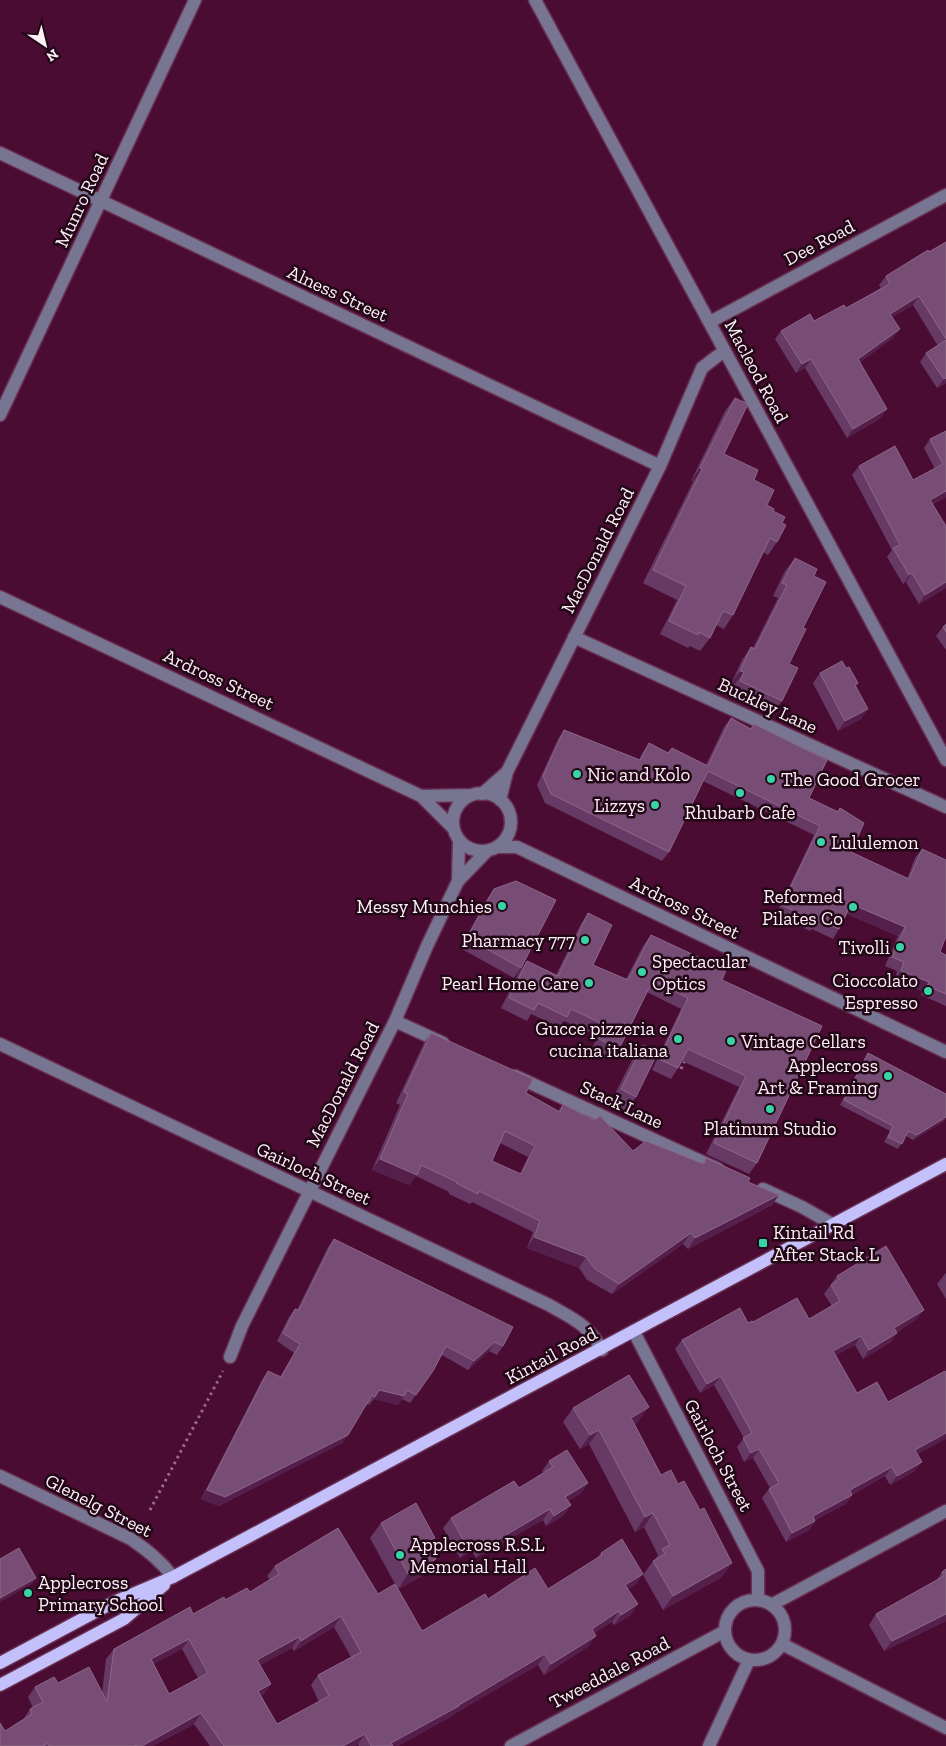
<svg xmlns="http://www.w3.org/2000/svg" width="946" height="1746" viewBox="0 0 946 1746" font-family="'Zilla Slab',serif">
<style>
.lines{fill:none;stroke-linecap:round;stroke-linejoin:round}
.minor-casing{stroke:#683052;stroke-width:15}
.major-casing{stroke:#683052;stroke-width:15}
.path{stroke:#986e87;stroke-width:3;stroke-dasharray:2.5 4;stroke-linecap:butt}
.minor{stroke:#777592;stroke-width:12}
.major{stroke:#c4c0fb;stroke-width:12}
.wall{fill:#673a66;fill-rule:evenodd}
.shaded-wall{fill:#551f4b}
.building{fill:#784d75;stroke:#8d668a;fill-rule:evenodd}
.poi-dot{fill:#39d4a5;stroke:#220817;stroke-width:2}
.labels{text-anchor:middle;stroke-width:5;stroke-linejoin:round;paint-order:stroke}
.street-label{font-size:19px;fill:#ffeff6;stroke:#220817}
.poi-label{font-size:19px;fill:#ffeff6;stroke:#220817;text-anchor:end}
</style>
<rect width="100%" height="100%" fill="#4b0c33"/>
<g class="lines">
<defs>
<path id="minor" d="M535,0L946,760
M0,153L660,466
M710,322L946,195
M0,415L195,0
M0,597L421,796L454,829
M574,637L946,807
M453 822a29 29 0 1 1 58 0a29 29 0 1 1-58 0Z
M482,794L507,772
M421,796L471,795
M500,800L507,772L660,466L702,368L716,357L725,351
M497,847H517L946,1052
M458,881L459,840
M395,1021L443,1043
M0,1044L549,1305C573,1319 588,1324 602,1350
M515,1076L718,1169
M763,1189L802,1207L832,1224
M634,1332L758,1571V1599
M230,1357L242,1326L395,1021L427,946L458,881L487,851
M0,1476L131,1539C148,1551 161,1561 173,1577
M725 1630a30 30 0 1 1 60 0a30 30 0 1 1-60 0Z
M773,1604L946,1511
M782,1644L946,1728
M511,1746L725,1631
M709,1746L749,1660"/>
<path id="major" d="M0,1663L114,1602L173,1577L946,1164
M0,1685L124,1619L164,1585"/>
</defs>
<use href="#minor" class="minor-casing"/>
<use href="#major" class="major-casing"/>
<path class="path" d="M681,1069L685,1060
M150,1510L223,1371"/>
<use href="#minor" class="minor"/>
<use href="#major" class="major"/>
</g>
<path class="wall" d="M946,242V383L937,388L920,362L926,353L938,346L913,305L892,317L893,338L860,362L881,418L847,438L805,368L796,373L775,339L781,331L814,321L846,308L881,288L879,285L886,276Z
M735,398L724,454L754,480L767,505L782,523L777,542L768,555L763,552L733,615L724,629L716,625L710,638L700,651L690,646L688,648L660,634L677,600L643,583L693,482L691,481L725,411Z
M946,431V497L933,504L946,588L919,604L906,582L903,584L887,557L892,550L852,475L859,466L913,480L935,469L924,448L930,439Z
M795,558L814,576L803,628L789,664L782,701L772,714L730,694L734,685L731,684L742,660L751,647L753,648L778,598L773,596L785,571Z
M946,624V650L936,636L943,627Z
M846,668L858,683L856,686L861,719L838,731L813,683L820,673Z
M731,718L750,729L754,724L809,798L837,811L840,808L851,852L907,879L915,858L922,849L940,952L946,955V1006L921,995L922,991L895,980L897,971L885,966L898,936L847,914L839,929L833,939L812,929L810,931L776,914L814,835L703,781L669,852L662,861L545,803L537,785L558,739L564,730L639,760L643,752L649,743L668,753L706,765L724,727Z
M494,889L521,968L514,978L460,948L487,899Z
M588,913L593,965L626,979L643,946L651,935L722,980L822,1026L757,1163L749,1174L706,1154L739,1087L682,1061L678,1068L671,1079L652,1070L681,1009L647,992L619,1049L611,1060L591,1050L598,1036L564,1021L559,1027L531,1014L527,1021L501,1008L519,972L527,961L556,975L581,924Z
M431,1033L526,1093L558,1111L563,1104L633,1151L703,1164L706,1158L748,1182L779,1195L772,1205L688,1249L683,1244L612,1294L587,1280L579,1268L527,1248L533,1232L472,1202L470,1204L449,1194V1192L416,1176L409,1185L372,1170L400,1105L396,1103L424,1043ZM500,1143L528,1157L520,1174L492,1161Z
M643,1045L636,1097L626,1112L610,1104L632,1060Z
M868,1053L944,1121L913,1140L906,1136L898,1149L884,1142L890,1131L840,1105L865,1058Z
M334,1239L503,1346L497,1355L489,1351L468,1370L442,1355L433,1371L410,1403L402,1399L398,1405L374,1399L369,1405L367,1404L342,1443L219,1506L201,1499L262,1380L268,1371L280,1377L294,1353L277,1341L289,1317L295,1309L297,1310L328,1247Z
M946,1273V1299L937,1284L944,1275Z
M837,1276L917,1319L897,1332L891,1342L863,1359L855,1345L836,1355L857,1393L918,1454L915,1471L890,1485L885,1476L852,1495L846,1504L815,1520V1521L809,1530L786,1542L762,1498L769,1489L770,1488L753,1458L744,1462L737,1447L744,1438L714,1385L700,1393L675,1349L682,1340L748,1323L809,1319L832,1306L824,1294Z
M573,1408L639,1421L635,1424L661,1475L722,1577L663,1610L643,1575L653,1561L655,1560L658,1555L644,1527L635,1532L589,1444L580,1449L563,1422Z
M549,1461L588,1483L581,1493L568,1501L571,1505L563,1516L546,1526L543,1520L476,1558L472,1551L460,1558L443,1528L451,1518L519,1488L544,1473L542,1471Z
M381,1523L435,1538L429,1546L426,1574L398,1589L422,1631L488,1599L548,1589L597,1558L601,1553L643,1574L636,1584L628,1589L631,1615L614,1625L612,1622L594,1633L589,1646L544,1675L538,1665L454,1714L452,1716L398,1746H359L358,1744L355,1746H210L194,1724L153,1746H0L5,1731L23,1720L30,1709L33,1708L28,1697L35,1687L58,1683L102,1693L106,1659L114,1649L225,1600L250,1592L270,1580L267,1576L275,1566L378,1594L395,1584L370,1538ZM334,1627L351,1657L318,1675L311,1685L319,1702L277,1724L261,1696L263,1695L271,1684L260,1665L292,1648L294,1651ZM182,1649L198,1678L169,1694L153,1664Z
M946,1569V1621L884,1651L869,1625L876,1614L936,1581L942,1572Z"/>
<path class="shaded-wall" d="M919,296L913,305L884,322L890,314Z
M900,329L893,338L851,368L858,359Z
M811,359L805,368L796,373L802,364Z
M946,378V383L937,388L944,379Z
M887,409L881,418L847,438L853,429Z
M700,468L702,469L693,482L691,481Z
M946,491V497L924,508L930,500Z
M912,573L906,582L903,584L909,575Z
M946,582V588L919,604L925,595Z
M740,671L744,672L734,685L731,684Z
M868,709L861,719L838,731L845,721Z
M851,904L905,927L898,936L845,913Z
M901,971L929,982L922,991L895,980Z
M946,1117L944,1121L913,1140L917,1135Z
M380,1159L417,1175L409,1185L372,1170Z
M779,1195L772,1205L688,1249L695,1238Z
M691,1233L683,1244L612,1294L619,1284Z
M534,1237L586,1257L579,1268L527,1248Z
M924,1310L917,1319L888,1337L894,1328Z
M897,1333L891,1342L863,1359L869,1350Z
M861,1336L855,1345L827,1360L833,1351Z
M495,1342L489,1351L468,1370L474,1361Z
M721,1376L714,1385L700,1393L707,1384Z
M379,1390L404,1396L398,1405L374,1399Z
M649,1407L639,1421L622,1432L631,1418Z
M599,1430L589,1444L580,1449L590,1435Z
M946,1433V1439L909,1459L915,1450Z
M348,1435L342,1443L219,1506L201,1499L207,1490Z
M759,1449L753,1458L744,1462L751,1453Z
M922,1462L915,1471L890,1485L897,1476Z
M892,1467L885,1476L845,1499L852,1495L846,1504L806,1525L813,1516L850,1490Z
M588,1483L581,1493L558,1507L565,1497Z
M571,1505L563,1516L546,1526L554,1516Z
M550,1509L543,1520L476,1558L484,1548Z
M653,1513L644,1527L635,1532L645,1517Z
M815,1521L809,1530L786,1542L792,1533Z
M435,1538L425,1553L427,1542Z
M479,1541L472,1551L460,1558L468,1548Z
M436,1559L426,1574L398,1589L408,1574Z
M732,1563L722,1577L663,1610L673,1596Z
M643,1574L636,1584L618,1595L625,1585Z
M36,1578L32,1584L0,1602V1598Z
M638,1604L631,1615L614,1625L621,1615Z
M619,1611L612,1622L584,1639L592,1629Z
M946,1614V1621L884,1651L892,1641Z
M341,1616L334,1627L294,1651L301,1641Z
M596,1636L589,1646L544,1675L551,1664Z
M299,1637L292,1648L250,1671L257,1660Z
M189,1639L182,1649L143,1670L151,1659Z
M545,1654L538,1665L454,1714L452,1716L398,1746H389L391,1743Z
M271,1684L263,1695L251,1701L258,1691Z
M201,1713L194,1724L153,1746H142Z
M365,1734L358,1744L355,1746H343Z"/>
<path class="building" d="M946,242V339L919,296L890,314L900,329L858,359L887,409L853,429L811,359L802,364L781,331L810,314L814,321L844,305L846,308L890,284L886,276L928,250L929,252Z
M946,340V378L944,379L926,353Z
M735,398L748,404L724,454L758,470L754,480L774,490L767,505L774,509L773,511L785,517L782,523L786,525L777,542L770,538L733,615L723,611L710,638L699,632L698,635L669,621L686,586L653,570L702,469L700,468Z
M946,431V491L930,500L946,526V582L925,595L912,573L909,575L893,548L900,545L859,466L895,446L913,480L943,464L930,439Z
M795,558L817,569L814,576L826,582L803,628L806,629L789,664L798,668L782,701L740,681L744,672L740,671L751,647L755,649L787,585L782,583Z
M946,624V632L943,627Z
M842,661L846,668L849,667L858,683L855,685L868,709L845,721L820,673Z
M731,718L751,729L754,724L827,760L809,798L838,812L840,808L864,823L851,852L909,879L922,849L946,860V936L940,952L946,955V994L927,986L929,982L901,971L904,962L892,957L905,927L851,904L839,929L818,920L817,922L782,905L820,826L708,771L669,852L551,794L543,776L564,730L640,760L649,743L668,753L672,748L708,766Z
M516,881L556,900L521,968L467,938L494,889Z
M588,913L612,925L593,965L628,980L651,935L726,970L722,980L822,1026L757,1163L714,1143L746,1076L688,1049L678,1068L659,1059L688,998L653,980L619,1049L599,1039L605,1025L571,1009L567,1017L538,1003L534,1010L509,998L527,961L558,976Z
M431,1033L533,1079L526,1093L560,1112L563,1104L594,1120L600,1116L633,1151L646,1141L704,1164L706,1158L750,1178L748,1182L779,1195L695,1238L691,1233L619,1284L595,1269L586,1257L534,1237L540,1221L479,1191L478,1194L456,1183L457,1182L421,1165L417,1175L380,1159L408,1094L404,1092ZM505,1131L535,1146L521,1174L492,1161Z
M643,1045L658,1052L636,1097L621,1089Z
M868,1053L946,1094V1117L917,1135L908,1131L902,1144L888,1137L893,1126L844,1100Z
M334,1239L513,1327L503,1346L495,1342L474,1361L446,1346L433,1371L416,1395L407,1390L404,1396L379,1390L375,1397L372,1395L348,1435L225,1497L207,1490L268,1371L281,1377L300,1344L283,1333L295,1309L299,1310Z
M886,1246L924,1310L894,1328L897,1333L869,1350L861,1336L833,1351L857,1393L877,1382L888,1402L945,1371L946,1373V1433L915,1450L922,1462L897,1476L892,1467L850,1490L852,1495L813,1516L815,1521L792,1533L769,1489L779,1483L759,1449L751,1453L743,1438L752,1433L721,1376L707,1384L682,1340L740,1308L748,1323L752,1321L753,1322L797,1298L809,1319L840,1301L831,1285L839,1279L837,1276Z
M629,1375L649,1407L631,1418L661,1475L671,1470L678,1484L684,1481L700,1510L704,1508L732,1563L673,1596L653,1561L665,1554L662,1549L670,1545L653,1513L645,1517L599,1430L590,1435L573,1408Z
M567,1450L588,1483L565,1497L571,1505L554,1516L550,1509L484,1548L479,1541L468,1548L451,1518L514,1481L519,1488L553,1467L549,1461Z
M416,1503L435,1538L427,1542L436,1559L408,1574L381,1523Z
M338,1528L378,1594L395,1584L422,1631L485,1594L488,1599L535,1568L548,1589L602,1555L601,1553L622,1539L643,1574L625,1585L638,1604L621,1615L619,1611L592,1629L596,1636L551,1664L545,1654L459,1705V1706L391,1743L393,1746H371L365,1734L343,1746H224L201,1713L142,1746H137V1745L134,1746H49L48,1743L44,1746H0V1723L5,1731L32,1714L30,1709L43,1702L35,1687L54,1677L58,1683L89,1667L107,1702L114,1649L190,1607L193,1614L224,1597L225,1600L247,1588L250,1592L279,1574L275,1566ZM341,1616L361,1652L318,1675L329,1696L277,1724L258,1691L271,1684L257,1660L299,1637L301,1641ZM189,1639L208,1673L169,1694L151,1659Z
M19,1548L36,1578L0,1598V1559Z
M946,1569V1614L892,1641L876,1614L944,1576L942,1572Z"/>
<g class="poi-dot">
<circle cx="577" cy="774" r="5"/>
<circle cx="771" cy="779" r="5"/>
<circle cx="740" cy="793" r="5"/>
<circle cx="655" cy="805" r="5"/>
<circle cx="821" cy="842" r="5"/>
<circle cx="502" cy="906" r="5"/>
<circle cx="853" cy="907" r="5"/>
<circle cx="585" cy="940" r="5"/>
<circle cx="900" cy="947" r="5"/>
<circle cx="642" cy="972" r="5"/>
<circle cx="589" cy="983" r="5"/>
<circle cx="928" cy="991" r="5"/>
<circle cx="678" cy="1039" r="5"/>
<circle cx="731" cy="1041" r="5"/>
<circle cx="888" cy="1076" r="5"/>
<circle cx="770" cy="1109" r="5"/>
<rect x="758" y="1238" width="10" height="10" rx="2.5"/>
<circle cx="400" cy="1555" r="5"/>
<circle cx="28" cy="1593" r="5"/>
</g>
<g class="labels">
<g class="street-label">
<text transform="translate(81 200) rotate(-65)" y="7">Munro Road</text>
<text transform="translate(819 242) rotate(-28)" y="7">Dee Road</text>
<text transform="translate(338 293) rotate(25)" y="7">Alness Street</text>
<text transform="translate(757 371) rotate(62)" y="7">Macleod Road</text>
<text transform="translate(597 550) rotate(-63)" y="7">MacDonald Road</text>
<text transform="translate(219 679) rotate(25)" y="7">Ardross Street</text>
<text transform="translate(768 705) rotate(25)" y="7">Buckley Lane</text>
<text transform="translate(685 907) rotate(26)" y="7">Ardross Street</text>
<text transform="translate(342 1084) rotate(-63)" y="7">MacDonald Road</text>
<text transform="translate(622 1104) rotate(25)" y="7">Stack Lane</text>
<text transform="translate(314 1173) rotate(25)" y="7">Gairloch Street</text>
<text transform="translate(551 1355) rotate(-28)" y="7">Kintail Road</text>
<text transform="translate(719 1455) rotate(62)" y="7">Gairloch Street</text>
<text transform="translate(99 1505) rotate(27)" y="7">Glenelg Street</text>
<text transform="translate(609 1672) rotate(-28)" y="7">Tweeddale Road</text>
</g>
<g class="poi-label">
<text x="587" y="781" text-anchor="start">Nic and Kolo</text>
<text x="781" y="786" text-anchor="start">The Good Grocer</text>
<text x="645" y="812">Lizzys</text>
<text x="740" y="819" text-anchor="middle">Rhubarb Cafe</text>
<text x="831" y="849" text-anchor="start">Lululemon</text>
<text x="843" y="903">Reformed<tspan x="843" dy="22">Pilates Co</tspan></text>
<text x="492" y="913">Messy Munchies</text>
<text x="575" y="947">Pharmacy 777</text>
<text x="890" y="954">Tivolli</text>
<text x="652" y="968" text-anchor="start">Spectacular<tspan x="652" dy="22">Optics</tspan></text>
<text x="918" y="987">Cioccolato<tspan x="918" dy="22">Espresso</tspan></text>
<text x="579" y="990">Pearl Home Care</text>
<text x="668" y="1035">Gucce pizzeria e<tspan x="668" dy="22">cucina italiana</tspan></text>
<text x="741" y="1048" text-anchor="start">Vintage Cellars</text>
<text x="878" y="1072">Applecross<tspan x="878" dy="22">Art &amp; Framing</tspan></text>
<text x="770" y="1135" text-anchor="middle">Platinum Studio</text>
<text x="773" y="1239" text-anchor="start">Kintail Rd<tspan x="773" dy="22">After Stack L</tspan></text>
<text x="410" y="1551" text-anchor="start">Applecross R.S.L<tspan x="410" dy="22">Memorial Hall</tspan></text>
<text x="38" y="1589" text-anchor="start">Applecross<tspan x="38" dy="22">Primary School</tspan></text>
</g>
</g>
<g transform="translate(45 45) rotate(145)" stroke="#220817" stroke-width="4" paint-order="stroke">
<path d="M0-4L9 19L0 12L-9 19Z" fill="#ffeff6"/>
<text y="-8" font-size="14" font-weight="bold" text-anchor="middle" fill="#ffeff6">N</text>
</g>
</svg>
